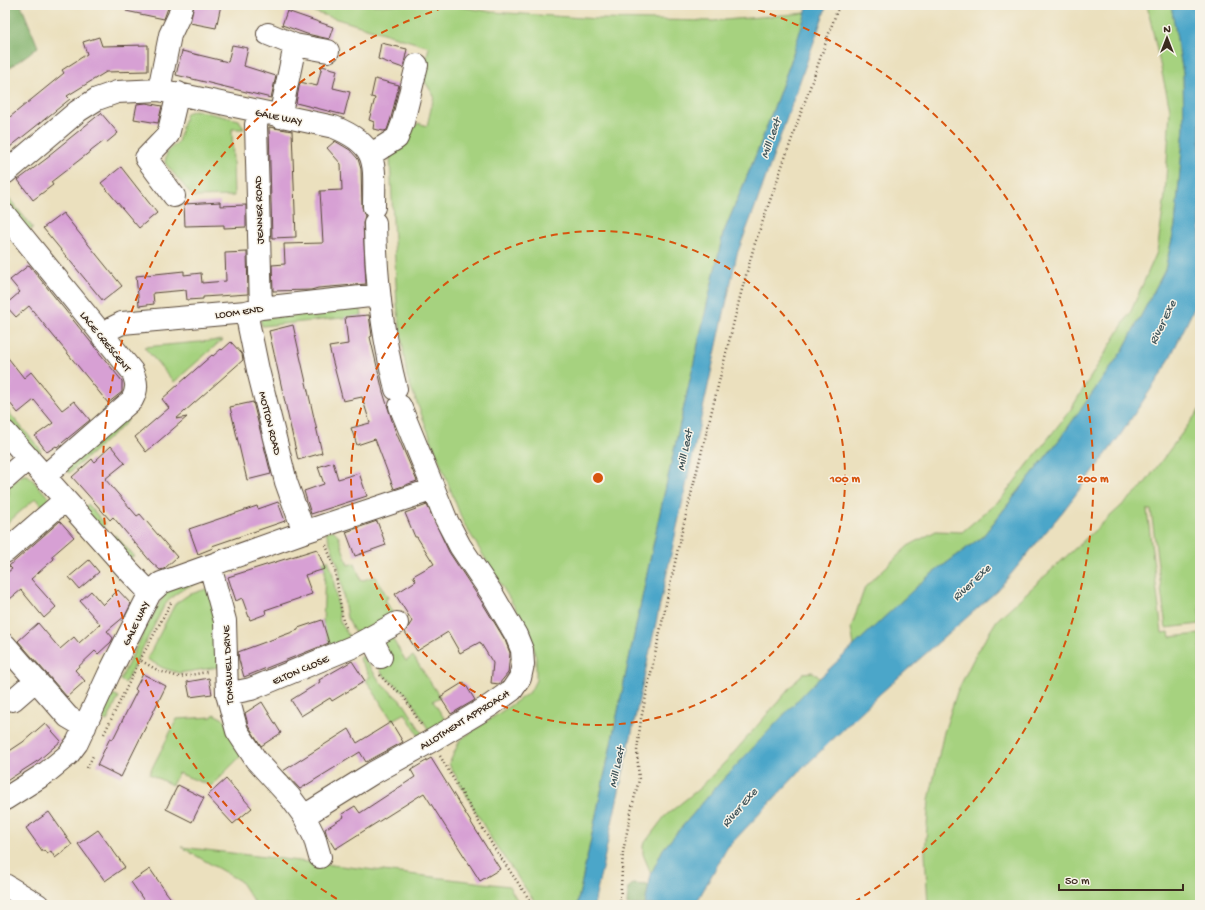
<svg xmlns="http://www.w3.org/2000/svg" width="1205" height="910" viewBox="0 0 1205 910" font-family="'Gochi Hand',sans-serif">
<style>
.green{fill:#a6d27f;stroke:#707e4e}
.forest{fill:#84b46e;stroke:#606f46}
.water{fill:#4ba6c9;stroke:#436874}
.building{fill:#d7a0d4}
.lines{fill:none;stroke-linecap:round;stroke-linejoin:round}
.minor-casing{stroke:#554536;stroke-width:24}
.path{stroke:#554536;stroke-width:2.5;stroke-dasharray:1 3;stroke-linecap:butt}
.minor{stroke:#fff;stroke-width:22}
.ring{fill:none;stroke:#d7540e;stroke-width:2;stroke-dasharray:7 5}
.labels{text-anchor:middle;stroke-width:3;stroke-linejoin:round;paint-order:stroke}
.street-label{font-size:11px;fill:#3b2a1e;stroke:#f7f3e8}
.water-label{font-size:12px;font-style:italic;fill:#41555a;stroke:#f7f3e8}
.centre{fill:#d7540e;stroke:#f7f3e8;stroke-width:2}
.ring-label{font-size:12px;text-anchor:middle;font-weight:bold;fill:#d7540e;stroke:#f7f3e8;stroke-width:3;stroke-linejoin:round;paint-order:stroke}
</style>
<rect width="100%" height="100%" fill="#f7f3e8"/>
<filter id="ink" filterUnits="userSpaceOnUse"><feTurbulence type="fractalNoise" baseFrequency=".025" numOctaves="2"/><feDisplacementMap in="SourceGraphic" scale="8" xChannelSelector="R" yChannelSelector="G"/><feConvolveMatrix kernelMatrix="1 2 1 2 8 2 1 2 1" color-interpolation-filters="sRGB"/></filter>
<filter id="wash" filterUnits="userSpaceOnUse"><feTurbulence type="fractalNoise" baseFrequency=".012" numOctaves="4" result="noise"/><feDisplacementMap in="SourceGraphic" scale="16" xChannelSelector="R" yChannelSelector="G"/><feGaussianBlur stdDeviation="0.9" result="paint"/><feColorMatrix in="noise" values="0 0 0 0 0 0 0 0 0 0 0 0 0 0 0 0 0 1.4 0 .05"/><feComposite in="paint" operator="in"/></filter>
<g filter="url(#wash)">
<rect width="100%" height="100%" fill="#ebe0be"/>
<path class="green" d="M291,5H449L492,12L598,19L713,21L806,13L791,61L760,145L723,234L661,508L577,905H537L492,840L449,764L460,740L530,692L536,680V659L531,634L463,522L407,377L397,304L390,157L418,123L427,126L434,96L422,77L429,47Z
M1147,5H1171L1183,73L1184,128L1175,226L1165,270L1123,350L1059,440L983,536L925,579L854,646L851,628L865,587L908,546L936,531L962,532L1001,499L1071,409L1131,311L1157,252L1165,196L1170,109Z
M195,110L239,120L244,129H232L234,196L193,197L165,163L167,152L178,142L186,113Z
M8,197L33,228L27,232L5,204V199Z
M360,304L362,316L262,326L260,319Z
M222,340L174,382L144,347Z
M5,408L41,450L35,455L5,419Z
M1200,409V624L1166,628L1151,510H1147L1162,633L1169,632L1170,637L1200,634V905H928L925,852L929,800L944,732L957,692L976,654L997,620L1142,487Z
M124,417L128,421L69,473L64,468Z
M23,475H28L50,499L44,508L36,498L5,525V498L9,495V486Z
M88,504L105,524L100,529L83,509Z
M333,530L338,535L348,565L355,563L361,581L375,576L388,598L385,600L395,617L358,639L347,618L339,568L326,532Z
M115,535L134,556L129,560L110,539Z
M328,560L332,570L340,621L352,642L330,645L323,626L325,569L322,562Z
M199,579V582C184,588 174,593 164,606L125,683L120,680L149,622L167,590Z
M209,588L214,601L219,667L179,673L163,668L147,659L175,604L188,595Z
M392,638L406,661L413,656L440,697L433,701L446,721L431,734L409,696L382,674L377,661L384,641Z
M362,656L381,683L404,704L424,736L420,738L405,713L392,720L366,680L370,677L359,658Z
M813,672L820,678L717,786L663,849L651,874L643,854V845L665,816L700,788L730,757L803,673Z
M113,694L119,697L107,721L100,718Z
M214,714L225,720L242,755L211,786L178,773L172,785L149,774L177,719L212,717Z
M181,847L509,886L520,905H256L240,881Z"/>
<path class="forest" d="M5,5H21L38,47L5,71Z
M633,884L649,885L645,905H627L628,888Z"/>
<path class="water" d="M808,5H827L757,202L737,254L594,905H577L661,508L723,234L760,145L791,61Z
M1171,5H1200V296L1165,368L1119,437L1064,510L997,591L882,692L801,770L727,848L695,905H645L651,874L663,849L717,786L810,687L925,579L983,536L1059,440L1123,350L1165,270L1175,226L1184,128L1183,73Z"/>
<g id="blocks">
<path class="building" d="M127,5H169L164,19L126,11Z
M194,5H221L216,28L190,23Z
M287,11L333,27L329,39L307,34L282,25Z
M99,37L102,46L148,45V71L106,72L67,96L70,99L5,151V121L64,73L62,70L87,54L83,42Z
M381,43L407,49L403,68L378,59Z
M232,45L248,48L244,66L276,76L271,98L176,75L182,51L228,62Z
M322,66L337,70L333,88L350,92L344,115L296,103L300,82L317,86Z
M375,79L399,85L391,118L387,130L384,131L373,129L374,122L369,120L375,98L371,97Z
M146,103L162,106L158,123L134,119L137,104Z
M101,113L118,133L106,143L104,141L51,182L53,185L33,200L18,180L50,156L49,155Z
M269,127L292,131L296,237L272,238Z
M335,141L350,150L358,159L361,169L362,207L365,216L363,223L366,284L318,288L311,290L273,291L272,265L285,264L284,244L323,243L320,191L342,190L341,164L327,148Z
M121,167L157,213L139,228L101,183Z
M220,202V206L246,205V227L224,228V225L185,226L184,204Z
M63,213L122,286L103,301L43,228Z
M247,252L248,294L203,297V299L187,300L186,290L153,293L154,304L139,306L136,276L184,271V275L201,273L202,283L226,281L225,253Z
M29,265L122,381V392L108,403L29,306L16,317L5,305L20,292L10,280Z
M369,315L372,336L370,337L383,392L395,430L417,481L394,489L375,439L357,445L351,428L370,423L362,397L343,401L329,347L348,344L345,317Z
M293,325L322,453L298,460L269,331Z
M231,342L242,354L243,360L176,419L187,417L146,452L135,437L169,408L162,399L212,355L213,356L221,349L222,350Z
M5,354L24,378L31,372L62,410L74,401L90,420L57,447L56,446L47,452L35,436L53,423L34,400L18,413L5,397Z
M253,402L271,474L247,480L230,407Z
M111,446L125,463L105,479L137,516L140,514L177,557L164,569L160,570L151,562L113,517L110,520L72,477L92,459L94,462Z
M333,462L338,479L359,473L367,496L311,514L304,491L324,484L318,467Z
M278,502L285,521L212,546L213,548L198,554L189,529L257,506L258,509Z
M427,505L449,552L480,599L505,640L510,653L508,673L499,684L491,683L493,663L480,642L460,653L448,632L417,651L405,632L412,621L395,594L416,581L413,576L434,564L417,537H415L405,513Z
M60,521L74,537L52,556L54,559L31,579L56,607L44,618L21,590L5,603V574L12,569L9,566Z
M377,521L386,545L355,556L346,532Z
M317,549L325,569L305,575L312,594L265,610L266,614L250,620L242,598L236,601L228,577Z
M89,560L99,572L79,589L69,577Z
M118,590L131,604L125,616L107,631L113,638L111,642L98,654L95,651L75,670L85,681L67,697L18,641L38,623L60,649L74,637L79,643L100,624L80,601L91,591L103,605Z
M322,620L329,643L244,677L239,660L238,652L298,630V628Z
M352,661L365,681L332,701L330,698L301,716L291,700L320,682L319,680Z
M143,674L166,686L121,777L97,765L110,738L113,739L137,691L135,689Z
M209,678L212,694L190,697L187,682Z
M464,682L475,700L451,714L440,697Z
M262,702L281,733L261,746L248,725L245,713Z
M391,722L403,742L366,762L360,752L300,789L283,771L349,729L357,743Z
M45,723L61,741L39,760L5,782V754L23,742Z
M431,758L500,869L480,881L424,793L335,849L327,836L325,829L344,817L342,814L355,806L360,813L415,777L411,770Z
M226,779L252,808L233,824L207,796Z
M178,785L204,798L192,822L166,809Z
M49,812L72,845L55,858L51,851L47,854L44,850L43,852L26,828Z
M98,830L125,867L105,881L78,844Z
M150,869L166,892L176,905H147L131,882Z"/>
</g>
</g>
<g filter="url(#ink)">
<use href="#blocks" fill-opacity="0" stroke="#554536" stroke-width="1"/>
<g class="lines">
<defs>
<path id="minor" d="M268,34L295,45
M159,90L170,35L179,16L182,5
M259,112L256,125L261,308
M280,117L295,45L328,51
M370,155L397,138L403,122L417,65
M5,173L78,111L97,99L117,92L159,90L334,127C380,146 374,163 374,207
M174,196L146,158L168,135L178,93
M5,215L132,371C137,382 138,389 132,400L45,476
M375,223C376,279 382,334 396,389
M246,312L258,370L286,482L304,532
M103,337L112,328L122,323L246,312L261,308L379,295
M5,432L128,570L150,593L109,674L77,743L68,755L46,773L5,799
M5,479L29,458
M5,552L65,500
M210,566L225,621L227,694L237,731L256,760L290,797L304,816L314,836L320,857
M150,593L161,583L304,532L434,489
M371,637L381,657
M5,645L68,717L85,727
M227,694L251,689L357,645L397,623
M13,700L36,680
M304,816L373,773L431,741L491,705L512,690L520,678L523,664L522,650L516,635L491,592L460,546L446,519L400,406
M5,885L38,905"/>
</defs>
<use href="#minor" class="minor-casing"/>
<path class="path" d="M326,545L335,570L343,621L347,629
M140,660L172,601
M380,675L387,683L402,694L422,726
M104,734L140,660L159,671L179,677L207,672
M440,756L493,846L533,905
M87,768L93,756
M620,905L623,852L632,807L639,780L637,751L641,719L681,535L741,293L755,243L839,5"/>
<use href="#minor" class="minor"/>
</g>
</g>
<g class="ring">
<circle cx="598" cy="478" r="247"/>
<path d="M347 905A495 495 0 0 1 449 6M747 6A495 495 0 0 1 849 905"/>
</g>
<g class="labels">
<g class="street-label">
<text transform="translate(279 116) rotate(12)" y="4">GALE WAY</text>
<text transform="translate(258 210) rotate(-92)" y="4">JENNER ROAD</text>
<text transform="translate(239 311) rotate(-8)" y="4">LOOM END</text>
<text transform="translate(106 341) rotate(51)" y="4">LACE CRESCENT</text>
<text transform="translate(271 423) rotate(76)" y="4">MOTTON ROAD</text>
<text transform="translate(135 623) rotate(-64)" y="4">GALE WAY</text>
<text transform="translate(227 665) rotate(-93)" y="4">TOMSWELL DRIVE</text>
<text transform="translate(300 669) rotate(-23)" y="4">ELTON CLOSE</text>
<text transform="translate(464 719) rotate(-32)" y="4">ALLOTMENT APPROACH</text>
</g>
<g class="water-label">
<text transform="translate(770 138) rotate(-71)" y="4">Mill Leat</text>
<text transform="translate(1162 322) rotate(-64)" y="4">River Exe</text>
<text transform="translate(684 450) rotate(-78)" y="4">Mill Leat</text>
<text transform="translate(971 582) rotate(-43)" y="4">River Exe</text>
<text transform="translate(616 767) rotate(-78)" y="4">Mill Leat</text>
<text transform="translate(739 807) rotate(-49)" y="4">River Exe</text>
</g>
</g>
<circle cx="598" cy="478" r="6" class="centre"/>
<g class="ring-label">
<text x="845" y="482">100 m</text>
<text x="1093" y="482">200 m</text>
</g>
<rect width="1205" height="910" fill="none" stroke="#f7f3e8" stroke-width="20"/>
<g transform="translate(1167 38)" stroke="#f7f3e8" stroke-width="3" paint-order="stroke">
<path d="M0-3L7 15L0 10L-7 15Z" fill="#3b2a1e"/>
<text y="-6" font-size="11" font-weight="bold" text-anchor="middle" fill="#3b2a1e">N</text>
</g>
<path d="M1059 884v6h124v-6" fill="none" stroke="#3b2a1e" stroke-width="2"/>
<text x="1065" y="884" font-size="12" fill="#3b2a1e" stroke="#f7f3e8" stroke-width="3" paint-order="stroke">50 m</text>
</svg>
